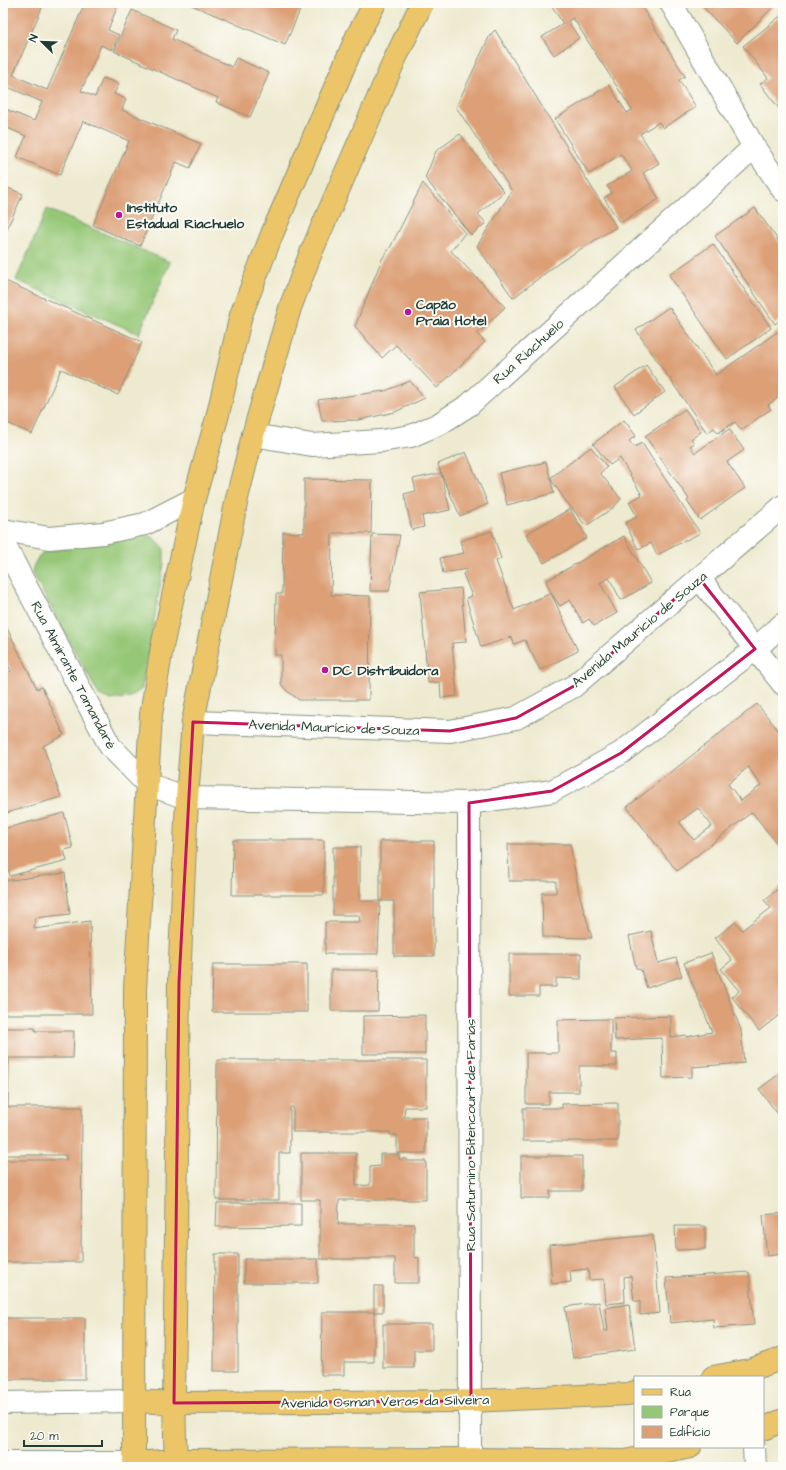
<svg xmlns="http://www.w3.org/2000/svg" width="786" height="1470" viewBox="0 0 786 1470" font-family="'Architects Daughter',sans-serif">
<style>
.green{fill:#95c777;stroke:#5a8256}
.building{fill:#dc9f76;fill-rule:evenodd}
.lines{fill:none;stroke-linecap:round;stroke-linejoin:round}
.minor-casing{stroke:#869482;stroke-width:24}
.major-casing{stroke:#869482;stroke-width:24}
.minor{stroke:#fff;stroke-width:22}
.major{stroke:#edc569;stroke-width:22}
.marked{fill:none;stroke:#c2185b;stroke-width:3;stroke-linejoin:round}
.poi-dot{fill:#b5179e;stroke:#fdfcf7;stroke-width:1.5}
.labels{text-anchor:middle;stroke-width:4;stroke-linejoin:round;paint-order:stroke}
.poi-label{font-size:14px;font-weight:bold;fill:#1f3d34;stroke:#fdfcf7;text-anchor:start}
.street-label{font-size:14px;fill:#1f3d34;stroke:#fdfcf7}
</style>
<rect width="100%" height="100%" fill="#fdfcf7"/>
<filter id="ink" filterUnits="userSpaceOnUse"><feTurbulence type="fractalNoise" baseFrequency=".025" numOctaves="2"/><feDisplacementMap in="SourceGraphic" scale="8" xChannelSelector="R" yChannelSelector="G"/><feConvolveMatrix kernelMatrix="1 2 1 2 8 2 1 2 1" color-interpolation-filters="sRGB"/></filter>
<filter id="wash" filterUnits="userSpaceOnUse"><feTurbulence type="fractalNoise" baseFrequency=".012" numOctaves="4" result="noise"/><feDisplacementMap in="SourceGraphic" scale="16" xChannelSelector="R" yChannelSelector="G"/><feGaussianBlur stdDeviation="0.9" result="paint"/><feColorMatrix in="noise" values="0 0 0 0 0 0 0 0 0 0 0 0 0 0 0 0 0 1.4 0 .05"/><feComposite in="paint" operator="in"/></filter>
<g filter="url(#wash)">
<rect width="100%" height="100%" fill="#eeead0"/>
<path class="green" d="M47,209L170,262L139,334L16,280Z
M140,534L153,537L164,549V564L142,689L130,697L111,700L99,695L32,573C33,564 37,558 44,552Z"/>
<g id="blocks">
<path class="building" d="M3,3H44L13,75L47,90L85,3H113L118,5L108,30L119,35L112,50L101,45L81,91L95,97L103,78L119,84L114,94L126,99L122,110L201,144L190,168L176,162L140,246L93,225L129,141L83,121L60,175L17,157L26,136L3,126V108L34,121L42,102L8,87L3,99Z
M187,3H303L285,45Z
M550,3H639L685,76L679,80L696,107L663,128L659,122L640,134L659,163L643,173L659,199L620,223L604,198L612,193L607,186L632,171L621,154L589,174L555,119L609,85L627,113L632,110L573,18L568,21L579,38L554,55L542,37L563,24Z
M709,3H777L737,43L704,8Z
M132,10L176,30L172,39L232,67L236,58L269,73L250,117L216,102L218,98L114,51Z
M783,14V110L781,111L760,84L768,78L743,46Z
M495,30L616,227L560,262L513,298L477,246L512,191L456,107L490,35Z
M460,134L504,192L478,214L486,223L471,235L425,178L436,151Z
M423,183L465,233L451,251L505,307L477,334L485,342L437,388L396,345L382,358L355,326L382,259L391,246Z
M3,186L23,194L3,237Z
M755,208L783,247V318L775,324L715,236Z
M713,244L771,328L727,359L669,275Z
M3,280L142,342L118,395L61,369L32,434L3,421Z
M669,307L716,375L783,328V394L768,405L771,409L741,430L735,422L718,433L714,428L707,433L636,330Z
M646,365L665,392L634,414L615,387Z
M410,381L425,398L395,412L359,420L322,421L318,400L385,391Z
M685,409L701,432L691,439L694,443L690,446L695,453L729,429L744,450L727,462L745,488L700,520L687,501L689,499L645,436Z
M624,420L636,436L629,441L634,447L642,443L700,533L657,555L651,543L638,549L625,523L637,517L629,502L642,495L620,458L610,465L593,444Z
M591,447L607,467L600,473L621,499L614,507L586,526L565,500L550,478Z
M466,452L488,504L460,516L441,473L450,510L422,516L424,527L412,530L404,494L416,491L413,479L441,473L438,464Z
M546,462L554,493L507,505L499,473Z
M304,479L372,480L371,533H332L331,595L370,596L369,700H299L286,690L281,684V655H275L276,594H282L283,532L304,533Z
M570,509L587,538L544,563L526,534Z
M492,531L501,559L496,561L514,610L551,593L578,651L540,670L525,640L514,644L512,637L481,647L466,598L472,596L463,574L468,569L443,573L440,558L464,553L460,541Z
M372,534L400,535L389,591H370Z
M624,536L651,583L621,600L609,578L600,583L617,613L594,626L589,619L583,623L570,600L560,606L551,593L546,581Z
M461,588L466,642L452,643L457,696L441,698L440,682L428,683L420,592Z
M3,620L37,689L42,687L64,735L43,746L61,797L3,814V675L11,671L6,661L3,663Z
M757,704L783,736V850H782L752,812L677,871L627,807ZM748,767L761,785L741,801L728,784ZM698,808L712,826L694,840L679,822Z
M64,813L73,848L64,850L67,861L10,876L3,847V829Z
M233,840H324V895H232Z
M380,841H434V956H394V901H380Z
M508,844H570L579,893L592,938L543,937L542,893H556V881H509Z
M333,847H360V901H380L378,954H325V922H360L359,915H333Z
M65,873L70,914L35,918L34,929L90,921L92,1014H3V881Z
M783,885V1012L759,1031L732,997L739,991L721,969L732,960L715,938L736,922L742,930L771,908L764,900Z
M651,931L658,963L676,958L682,976L647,988L641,970L636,968L629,936Z
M711,953L741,1030L744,1063L692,1067V1077L663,1078L662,1038L615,1040L614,1018L671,1016V1037L686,1035V1037L712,1032L684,963Z
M509,954H581V979L556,978V987H539V996H509Z
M213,964H307V1012H212Z
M331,970H379L378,1011H331Z
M425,1015V1054H363V1016Z
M611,1019V1053H617V1066H579V1092H549V1104H526V1053H558V1020Z
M3,1028H35V1031H74L73,1058H9L8,1107H82L81,1262H3V1160H66V1155H3Z
M217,1060H426V1107H405L404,1117H426V1153H397V1135H390V1132H293V1107H290V1153H279V1200H216Z
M783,1071V1121L759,1089Z
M618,1103V1141H523V1108H562V1104Z
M301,1153H356V1186L370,1185V1167L380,1166V1154H399V1159H407V1161H426V1200H339L338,1224H414V1257L419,1258V1283H395V1258H370V1259H320V1200H301Z
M521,1156H582V1191H550V1198H521Z
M217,1203H301V1226L216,1227Z
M783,1213V1254L767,1256L763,1215Z
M675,1226H705V1249L676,1250Z
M653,1235L660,1313L640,1315V1301H634L631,1276L624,1277L625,1302L606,1304L604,1279L589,1280L588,1269L570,1271L571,1282L552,1284L549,1245Z
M215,1254H238V1371H214Z
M244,1259H318V1283H244Z
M749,1272L754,1325L714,1328L713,1319L670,1323L666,1278Z
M374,1286H383V1312H374Z
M599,1302L604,1331H608L605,1308L629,1304L635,1349L573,1358L565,1307Z
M322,1312H374V1362H344V1375H321Z
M3,1318H85V1379H3Z
M383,1324H432V1350H414V1368H383Z
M783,1453V1463L780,1454Z"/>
</g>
</g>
<g filter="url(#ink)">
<use href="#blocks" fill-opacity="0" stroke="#869482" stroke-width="1"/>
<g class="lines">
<defs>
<path id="minor" d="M671,3L754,147L783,190
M253,435L312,445L381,441L411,436L439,424L469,405L754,147
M3,530L49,538L103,533L145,524L194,499
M3,542L110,746L147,784L187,798L469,803L552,791L621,753L755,649L783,624
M699,578L783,684
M193,722L450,731L516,718L574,686L783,506
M469,803L470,1467
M3,1403L135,1401
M754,1447L755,1467
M3,1463H134"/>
<path id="major" d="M713,1377L750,1370L783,1358
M135,1401L174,1403L471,1401L628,1394L635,1392
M763,1429L783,1420
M134,1463L176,1460L470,1459L626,1461L690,1447
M134,1467L135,989L151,715L162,647L194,499L217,418L241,315L272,234L357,36L375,3
M176,1467L174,1403L179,982L187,798L193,722L237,498L253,435L290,308L310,255L395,59L422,3"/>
</defs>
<use href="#minor" class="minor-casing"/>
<use href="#major" class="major-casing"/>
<use href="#minor" class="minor"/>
<use href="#major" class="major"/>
</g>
</g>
<path class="marked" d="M699,578L755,649L621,753L552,791L469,803L471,1401L174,1403L179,982L193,722L450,731L516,718L574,686Z"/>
<g class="poi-dot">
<circle cx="119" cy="215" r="4"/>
<circle cx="408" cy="312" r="4"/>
<circle cx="325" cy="670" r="4"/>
</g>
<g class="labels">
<g class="poi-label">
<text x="127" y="212">Instituto<tspan x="127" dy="16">Estadual Riachuelo</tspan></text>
<text x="416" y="309">Capão<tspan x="416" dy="16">Praia Hotel</tspan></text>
<text x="333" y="675">DC Distribuidora</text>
</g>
<g class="street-label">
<text transform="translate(528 351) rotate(-42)" y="5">Rua Riachuelo</text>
<text transform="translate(639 629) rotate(-40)" y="5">Avenida Maurício de Souza</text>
<text transform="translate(74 675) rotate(62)" y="5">Rua Almirante Tamandaré</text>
<text transform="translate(334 727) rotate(2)" y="5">Avenida Maurício de Souza</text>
<text transform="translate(470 1135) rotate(-90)" y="5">Rua Saturnino Bitencourt de Farias</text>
<text transform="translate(385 1401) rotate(-1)" y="5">Avenida Osman Veras da Silveira</text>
</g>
</g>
<rect width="786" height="1470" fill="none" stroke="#fdfcf7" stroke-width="16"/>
<rect x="634" y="1376" width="130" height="72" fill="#fdfcf7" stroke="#a4b0a9"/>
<rect x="642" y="1389" width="20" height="6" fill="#edc569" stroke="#a4b0a9"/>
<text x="670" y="1396" font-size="12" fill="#1f3d34">Rua</text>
<rect x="642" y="1406" width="20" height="12" fill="#95c777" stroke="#a4b0a9"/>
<text x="670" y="1416" font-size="12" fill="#1f3d34">Parque</text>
<rect x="642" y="1426" width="20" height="12" fill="#dc9f76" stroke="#a4b0a9"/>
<text x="670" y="1436" font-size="12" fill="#1f3d34">Edifício</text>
<g transform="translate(42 42) rotate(293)" stroke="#fdfcf7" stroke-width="3" paint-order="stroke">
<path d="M0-3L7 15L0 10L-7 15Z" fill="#1f3d34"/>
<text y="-6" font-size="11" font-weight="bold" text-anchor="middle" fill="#1f3d34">N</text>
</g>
<path d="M24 1440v6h78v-6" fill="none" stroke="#1f3d34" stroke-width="2"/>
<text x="30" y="1440" font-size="12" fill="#1f3d34" stroke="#fdfcf7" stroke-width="3" paint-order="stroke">20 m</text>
</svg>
